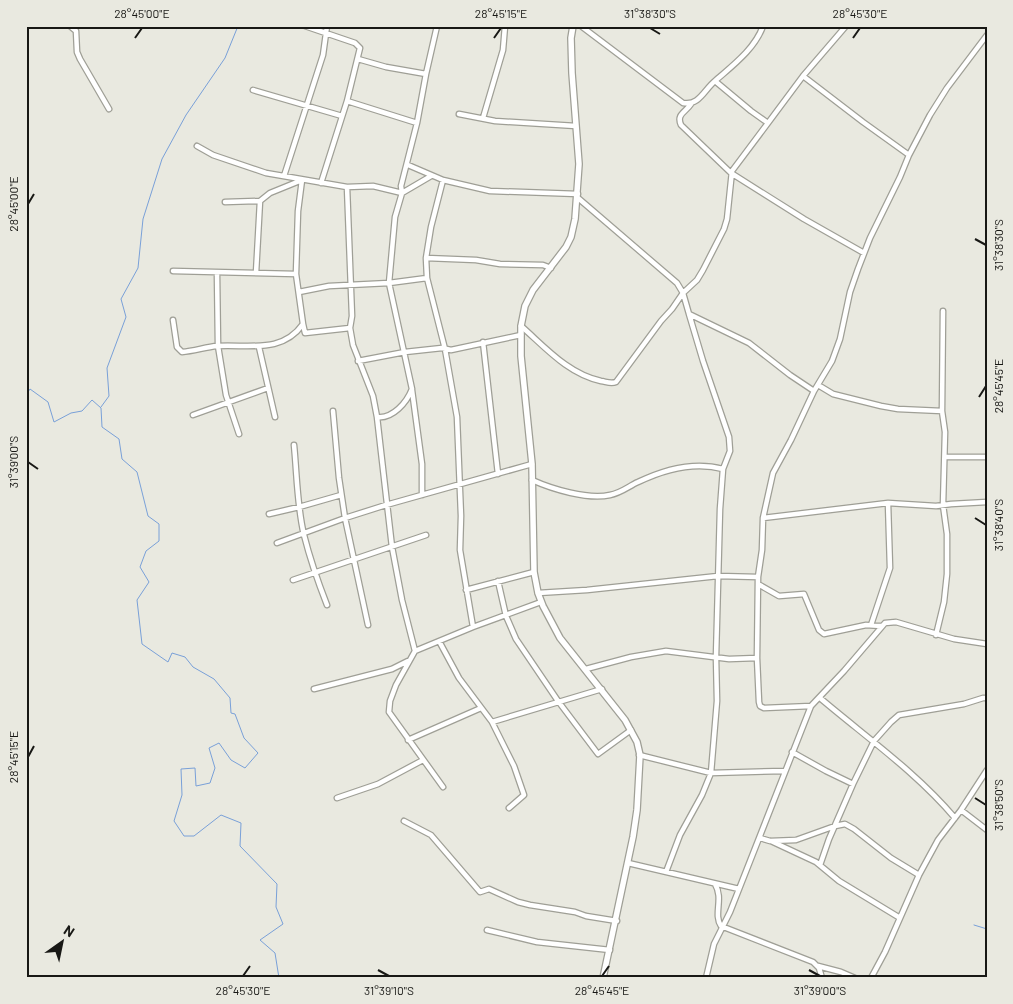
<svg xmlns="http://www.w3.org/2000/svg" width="1013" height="1004" viewBox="0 0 1013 1004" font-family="Barlow,sans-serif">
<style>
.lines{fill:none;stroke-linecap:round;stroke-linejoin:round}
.stream{stroke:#79a0d8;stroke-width:1}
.minor-casing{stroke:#9f9f96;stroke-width:7}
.tertiary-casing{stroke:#9f9f96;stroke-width:8}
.minor{stroke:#fff;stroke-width:4.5}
.tertiary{stroke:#fff;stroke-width:5.5}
.ticks{fill:none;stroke:#181815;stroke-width:2}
.neatline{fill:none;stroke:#181815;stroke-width:2}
.ticks-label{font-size:12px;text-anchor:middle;fill:#181815}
</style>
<rect width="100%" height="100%" fill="#e9e9e0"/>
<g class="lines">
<path class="stream" d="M26,395L30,389L48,402L54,422L71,413L82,411L92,400L101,408L102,427L119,439L122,459L137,472L148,516L159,524V541L146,551L140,567L149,582L137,600L142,644L168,662L172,653L185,657L193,667L214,679L230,698L231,713L235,714L244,738L258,753L245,768L231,760L219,743L209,748L215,768L210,783L196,786L195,768L181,769L182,795L174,821L184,836H194L221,815L241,823L240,846L277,884L276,907L283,924L260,940L275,953L279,978
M101,407L109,396L107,368L126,317L121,299L138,268L143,219L162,159L186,115L225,58L238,26
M974,925L987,929"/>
<defs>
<path id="minor" d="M70,26L76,31L77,52L80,59L109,109
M305,26L355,43L360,48L347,101L321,183
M581,26L683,103C699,106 704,90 715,81L751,111L768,123L803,76L846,26
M358,59L386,67L426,74
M803,76L863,122L909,155
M715,81C732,66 755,49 763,26
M253,90L342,116
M347,101L417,123
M691,104C686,112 676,114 681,125L731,173L804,219L864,253
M459,114L495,121L576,126
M483,118L503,50L505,26
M197,146L213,155L266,173L347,187L373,186L402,193L431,176
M408,165L443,180L490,191L578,194
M284,176L323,55L327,26
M443,180L431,227L426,258L427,278L445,349L457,417L461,516L460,550L473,627
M347,187L352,316L350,328L353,345L373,396L377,417L392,547L402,600L415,651
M578,198L677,283L683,293L689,314L749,343L790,375L814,391
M225,202L260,201L270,193L302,180L298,211L296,274L303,324
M426,258L476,260L500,264L543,265L551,268
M173,271L296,274
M217,273L218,346L226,395L239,434
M256,273L260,201
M299,292L329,286L389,283L427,278
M173,320L177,347L182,352C194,351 206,347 217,346C249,344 282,354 303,324L305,333L350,328
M521,326C545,347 568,374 601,381C607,382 611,384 616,382L661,321L672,309L683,293L697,280L703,270L724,229L727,219L732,171L768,123
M483,342L498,474
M259,347L275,417
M358,361L405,352L442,348L451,350L521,335
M818,385L833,394L881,406L898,409L942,411L945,432L943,505L947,534V574L944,602L936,635
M412,390L422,464V495
M333,411L339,478L345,518L368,625
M942,411L943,311
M193,415L268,388
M377,417C393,419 407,402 412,389L389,283L395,217L402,193L401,186L417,123L426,74L437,26
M294,445C297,475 297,506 304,535C310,559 318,582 327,605
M946,457H987
M532,480C552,489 588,500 610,495C621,493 629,486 638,482C665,469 694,461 723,469
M269,514L299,507L341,495
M763,518L888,503L936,506L951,504L987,502
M277,543L345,518L386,505L532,464
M293,580L426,535
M498,581L506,616L516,639L558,701L598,754L631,730
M758,584L779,596L804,594L819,630L824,634L866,625L881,626
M466,590L534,572
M538,593L587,590L718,576L758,577
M871,625L890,568L888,503
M439,641L459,678L492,722L514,766L524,795L509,808
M586,669L631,657L666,651L729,659L757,658
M314,689L392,669L408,661
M820,698C866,737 916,772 955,818
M811,706L764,708L760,706L759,702L757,658L758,577L762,550L763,518L773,473L791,440L814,391L832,361L840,339L850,292L858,269L870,238L900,177L909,155L930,115L947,88L987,35
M492,722L602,689
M408,740L481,708
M792,752L826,771L853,784
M639,755L711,773L785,771
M443,787L389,712L390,701L396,685L415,651L473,627L541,602
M337,798L378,784L423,760
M961,810L987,830
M404,821L431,835L480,892L489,889L518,902L530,905L575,912L586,916L617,921
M760,838L770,841L796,840L835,826L845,824L854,829L891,858L919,875
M771,841L816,862L839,881L900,918
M628,863L739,889
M820,865L829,839L853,784L874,741L891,722L899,715L964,704L983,698H987
M666,872L680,835L702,795L711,773L717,701L716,657L720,509L723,469L730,451L729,437L703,361L689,314
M715,884C724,899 713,914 721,926L813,962L819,968L822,978
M487,930L537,942L610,950
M818,966L841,972L855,978
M706,978L714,944L730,912L811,706L844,671L885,623L896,622L954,639L987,644
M871,978L885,952L919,875L938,840L961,810L987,770"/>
<path id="tertiary" d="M573,26L571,38L572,73L579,164L575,219L571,237L566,247L533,290L525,306L521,326V356L532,464L534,572L538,593L543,606L560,638L625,720L637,742L640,755L637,810L633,837L603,978"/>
</defs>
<use href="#minor" class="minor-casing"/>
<use href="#tertiary" class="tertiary-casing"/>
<use href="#minor" class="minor"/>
<use href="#tertiary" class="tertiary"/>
</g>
<path class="ticks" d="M650,28L660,34M135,38L142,28M494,38L501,28M853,38L860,28M28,204L34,194M975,239L986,245M979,397L986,386M28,462L38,469M975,518L986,525M28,757L34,746M975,798L986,805M378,970L389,976M809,970L820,976M243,976L250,966M602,976L609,966"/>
<rect width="1013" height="1004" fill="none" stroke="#e9e9e0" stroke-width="55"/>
<g transform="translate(62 942) rotate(33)" stroke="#e9e9e0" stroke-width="4" paint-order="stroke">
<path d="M0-4L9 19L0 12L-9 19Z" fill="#181815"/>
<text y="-8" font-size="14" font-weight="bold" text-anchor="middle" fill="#181815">N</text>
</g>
<rect x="28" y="28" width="958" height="948" class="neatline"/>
<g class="ticks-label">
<text x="142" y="18">28°45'00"E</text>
<text x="501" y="18">28°45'15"E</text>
<text x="650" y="18">31°38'30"S</text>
<text x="860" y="18">28°45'30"E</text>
<text transform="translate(14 204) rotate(-90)" y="4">28°45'00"E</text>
<text transform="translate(999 245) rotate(-90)" y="4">31°38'30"S</text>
<text transform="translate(999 386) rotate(-90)" y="4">28°45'45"E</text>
<text transform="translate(14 462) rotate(-90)" y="4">31°39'00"S</text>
<text transform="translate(999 525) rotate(-90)" y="4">31°38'40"S</text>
<text transform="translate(14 757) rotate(-90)" y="4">28°45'15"E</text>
<text transform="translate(999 805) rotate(-90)" y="4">31°38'50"S</text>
<text x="243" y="995">28°45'30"E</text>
<text x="389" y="995">31°39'10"S</text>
<text x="602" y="995">28°45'45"E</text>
<text x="820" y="995">31°39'00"S</text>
</g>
</svg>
